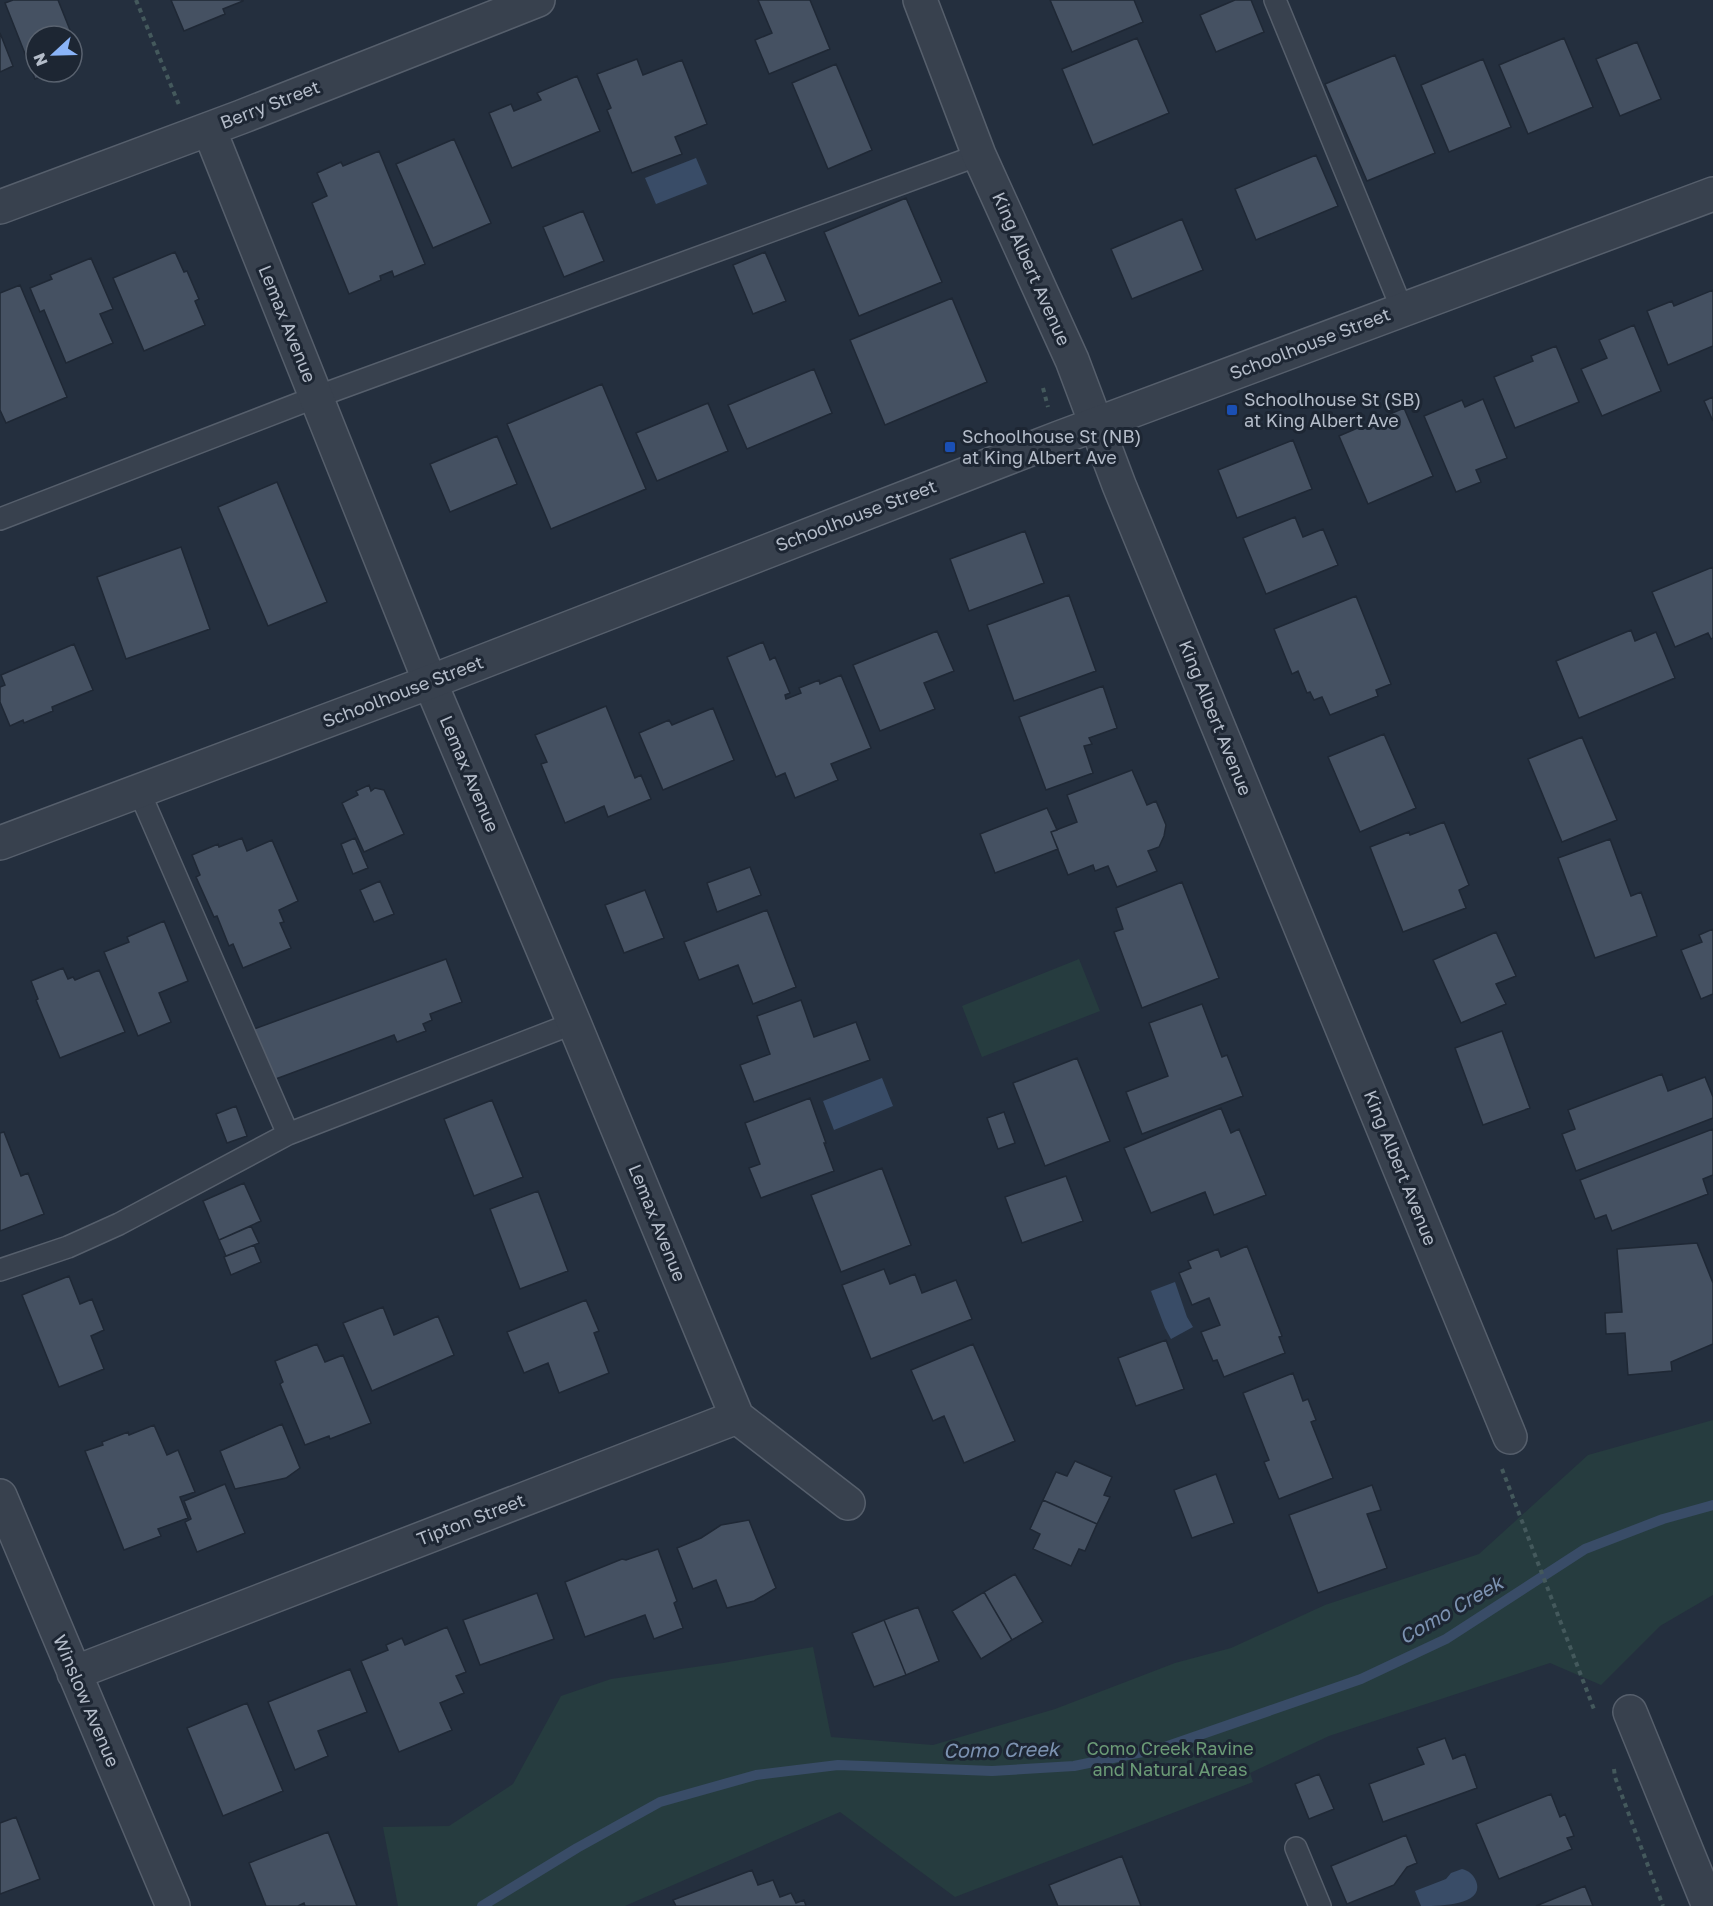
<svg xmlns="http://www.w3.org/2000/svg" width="1713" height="1906" viewBox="0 0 1713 1906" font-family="'Golos Text',sans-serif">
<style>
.green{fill:#263c3f}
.water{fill:#394c67}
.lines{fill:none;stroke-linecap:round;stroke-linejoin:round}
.stream{stroke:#394c67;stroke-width:10}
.building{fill:#455162;stroke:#1f2835;stroke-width:1.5}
.service-casing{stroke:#565f6c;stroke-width:24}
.minor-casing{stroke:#565f6c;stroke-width:36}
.tertiary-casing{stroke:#565f6c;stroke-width:36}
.path{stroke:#44595c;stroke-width:4;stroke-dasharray:4.5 4.5;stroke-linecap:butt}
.service{stroke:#38414e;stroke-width:21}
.minor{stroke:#38414e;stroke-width:33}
.tertiary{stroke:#38414e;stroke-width:33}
.transit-dot{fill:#1a4fb4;stroke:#1d2633;stroke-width:2}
.labels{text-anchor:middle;stroke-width:6;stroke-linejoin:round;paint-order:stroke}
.street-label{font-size:18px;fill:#b4bcc9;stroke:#1d2633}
.poi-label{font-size:18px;fill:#b4bcc9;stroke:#1d2633;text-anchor:start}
.park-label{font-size:18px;fill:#6b9a76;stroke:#1d2633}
.water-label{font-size:20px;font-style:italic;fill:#7c92b1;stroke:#1d2633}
</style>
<rect width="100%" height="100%" fill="#242f3e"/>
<path class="green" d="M1079,959L1100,1011L982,1057L962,1006Z
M1713,1420V1595L1660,1626L1601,1685L1550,1663L1329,1736L1250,1773L1253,1782L955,1897L840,1812L625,1906H398L383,1827L449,1826L513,1784L561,1696L611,1679L723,1663L813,1647L831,1737L933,1745L1055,1709L1175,1663L1231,1648L1325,1605L1479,1554L1588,1455Z"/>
<path class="water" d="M696,158L707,184L656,204L645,178Z
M882,1078L893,1106L834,1130L823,1101Z
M1175,1282L1187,1317L1193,1327L1171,1339L1165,1328L1151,1291Z
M1462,1869C1469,1871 1473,1874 1476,1881C1486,1906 1436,1906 1421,1906L1415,1891L1446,1879L1451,1873Z"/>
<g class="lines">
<path class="stream" d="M482,1906L577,1848L660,1802L756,1775L838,1765L992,1771L1074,1766L1162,1748L1361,1679L1446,1639L1585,1549L1663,1519L1713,1505"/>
</g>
<path class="building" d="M13,0H58L82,60L72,64V36H36V72H52L35,79L5,3Z
M171,0H243V1L223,9L225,14L184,31Z
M758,0H810L830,49L769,74L755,40L772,33Z
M1050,0H1134L1143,22L1072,52Z
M1235,0H1251L1264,32L1216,52L1200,15Z
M0,33L13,66L0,72Z
M1137,38L1169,113L1093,145L1062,69Z
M1564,38L1593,107L1528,134L1499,65Z
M1637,42L1661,99L1620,116L1596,59Z
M1395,55L1435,153L1367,181L1325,84Z
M637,59L643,75L682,60L707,124L675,137L682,154L632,173L607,110L611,108L597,74Z
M1483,59L1511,127L1449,152L1421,85Z
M836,64L872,150L828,169L792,83Z
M577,76L600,131L512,168L489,113L511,104L514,111L541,100L537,93Z
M454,139L491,223L433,248L396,164Z
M379,151L425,264L394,277L392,271L380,276L381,280L349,294L312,203L327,196L317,173L341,162L343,166Z
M1316,155L1338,206L1256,240L1235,189Z
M906,198L942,282L859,316L824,232Z
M583,211L604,261L564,277L543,227Z
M1182,219L1203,270L1132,299L1111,249Z
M175,252L184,272L187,271L199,299L195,301L205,325L144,351L113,278Z
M765,252L786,301L753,314L733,265Z
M91,258L113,309L100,314L113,343L66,363L44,310L40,312L30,288L52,279L50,275Z
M20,285L67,397L6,423L0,410V293Z
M1713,290V346L1668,365L1647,311L1672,301L1674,306Z
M952,298L987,382L885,425L850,340Z
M1634,325L1661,391L1602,416L1581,369L1607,358L1599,340Z
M1556,346L1579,402L1515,428L1494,377L1533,361L1531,356Z
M814,369L832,413L747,449L728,405Z
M602,384L646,489L551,529L507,424Z
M1713,397V421L1704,401Z
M1483,399L1507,458L1476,470L1481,482L1456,492L1424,416L1462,400L1465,407Z
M708,403L728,451L657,481L636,433Z
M1404,408L1433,476L1368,504L1339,436Z
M497,436L517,484L450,512L430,464Z
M1293,440L1312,489L1237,518L1218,470Z
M277,482L327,602L268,626L218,507Z
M1295,517L1303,537L1323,529L1338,565L1266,594L1243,538Z
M1025,531L1044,583L969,611L950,559Z
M181,547L210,629L126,659L97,577Z
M1713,567V638L1711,639L1708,633L1675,647L1652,592Z
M1069,595L1096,671L1014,701L987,625Z
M1356,596L1391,684L1376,690L1378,696L1330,715L1322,697L1314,700L1310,692L1307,693L1298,671L1292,674L1274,629Z
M1631,630L1635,641L1656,632L1675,678L1579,718L1556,661Z
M937,631L954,671L924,683L935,709L880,731L853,665Z
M763,642L770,660L775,657L790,693L785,695L786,699L801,693L799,688L819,680L820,684L841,675L871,748L831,764L838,780L795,798L785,773L776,777L727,657Z
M74,644L93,690L52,707L53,711L24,723L23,720L10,726L0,702V687L5,685L1,675Z
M1103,686L1117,728L1089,738L1092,744L1084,746L1093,773L1046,790L1019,717Z
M606,706L635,778L641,775L651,799L608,817L604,806L565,823L541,764L547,762L535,735Z
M713,708L734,760L663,790L639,733L669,720L672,725Z
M1384,734L1416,808L1360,832L1328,757Z
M1582,737L1617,820L1562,842L1528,759Z
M1132,770L1147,805L1156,801L1166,825L1164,836L1159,847L1148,851L1157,871L1117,887L1108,866L1095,871L1093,865L1068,875L1051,832L1077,822L1067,795Z
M369,785L371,791L375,788L384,790L404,834L364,852L342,803L358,795L356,791Z
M1047,808L1057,830L1051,832L1058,849L995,873L980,834Z
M1444,822L1469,885L1459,890L1466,908L1403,932L1370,847L1409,832L1410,835Z
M242,838L247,851L272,840L298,901L279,910L284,922L280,923L291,948L243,968L233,944L229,946L217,916L214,917L196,877L200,875L192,855L218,844L219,847Z
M355,838L368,868L353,874L341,844Z
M1610,839L1631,896L1641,892L1657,936L1595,958L1558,858Z
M750,867L761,895L717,912L707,883Z
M380,881L394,914L374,922L360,890Z
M1182,882L1219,978L1142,1008L1114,932L1123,929L1116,908Z
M645,890L664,938L624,953L605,905Z
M767,910L796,987L753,1004L738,965L699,980L684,942Z
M164,921L188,981L159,993L171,1022L138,1036L104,952L129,942L127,937Z
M1713,929V994L1701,999L1681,950L1702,942L1699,935Z
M1496,932L1516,976L1496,984L1506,1004L1461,1023L1433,960Z
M446,959L462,1002L430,1014L432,1020L423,1024L426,1031L397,1042L394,1035L273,1080L254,1029Z
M63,968L68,979L73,977L75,980L99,970L125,1032L60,1058L36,1000L38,999L31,981Z
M801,1000L814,1037L856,1022L870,1060L754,1102L740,1065L770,1054L757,1016Z
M1202,1004L1222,1057L1227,1055L1243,1096L1142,1134L1126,1092L1168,1076L1149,1023Z
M1502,1031L1530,1108L1483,1125L1455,1048Z
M1077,1058L1110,1141L1045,1166L1013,1083Z
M1662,1074L1668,1091L1705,1077L1713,1097V1118L1576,1171L1562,1134L1575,1129L1568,1110Z
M810,1098L826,1143H824L834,1171L761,1198L749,1168L760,1164L745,1123Z
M492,1100L523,1177L474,1196L444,1119Z
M236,1106L247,1136L227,1143L216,1114Z
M1221,1108L1231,1133L1239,1129L1266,1195L1214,1215L1205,1192L1151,1213L1124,1148Z
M1004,1112L1015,1143L998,1149L987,1118Z
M1713,1129V1175L1703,1179L1708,1194L1612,1231L1606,1215L1595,1219L1580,1180Z
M4,1132L21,1176L28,1173L44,1214L0,1231V1133Z
M882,1168L911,1245L841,1272L811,1195Z
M1066,1176L1083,1221L1022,1243L1005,1197Z
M244,1183L261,1221L219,1240L203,1201Z
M538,1191L568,1271L520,1289L490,1209Z
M251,1226L259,1243L226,1256L219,1240Z
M1697,1243L1713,1283V1344L1671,1362L1672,1371L1628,1375L1625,1333L1606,1334L1605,1313L1622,1312L1617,1249Z
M254,1245L261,1262L231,1275L224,1257Z
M1247,1246L1282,1336L1279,1337L1285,1353L1224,1377L1217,1360L1213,1361L1201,1332L1220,1325L1209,1298L1192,1305L1179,1273L1191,1268L1188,1261L1218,1249L1221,1257Z
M884,1269L890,1284L915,1274L922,1293L956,1280L972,1319L871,1359L842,1285Z
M69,1276L80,1304L92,1299L104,1330L91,1336L104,1369L59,1387L22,1295Z
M586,1300L599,1331L594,1333L609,1373L559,1393L548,1363L524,1373L507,1332Z
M383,1307L394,1335L438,1316L454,1355L372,1391L343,1323Z
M1166,1340L1184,1389L1136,1406L1118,1358Z
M317,1344L325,1362L343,1355L371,1423L330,1439L329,1436L305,1445L280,1384L283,1382L275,1361Z
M973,1344L1015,1441L964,1463L944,1416L933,1421L911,1370Z
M1293,1373L1303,1401L1308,1399L1316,1420L1311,1422L1333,1478L1279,1499L1264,1462L1269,1460L1243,1393Z
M282,1424L300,1468L286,1478L235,1489L220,1451Z
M154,1425L167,1455L178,1450L195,1492L180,1497L188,1518L158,1529L161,1536L124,1550L85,1451L103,1445L102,1442L128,1432L129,1435Z
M1075,1461L1112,1477L1104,1495L1110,1497L1097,1524L1043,1500L1056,1472L1067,1476Z
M1216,1474L1234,1523L1192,1538L1174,1490Z
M225,1484L245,1533L197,1552L185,1522L191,1519L184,1501Z
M1372,1485L1381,1510L1367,1514L1387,1568L1318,1593L1289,1515Z
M1043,1500L1097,1524L1085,1551L1079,1549L1071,1566L1033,1549L1040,1534L1030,1529Z
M749,1520L776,1588L754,1601L727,1608L716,1580L693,1589L677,1548L701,1538L721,1525Z
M658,1549L677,1601L674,1603L683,1628L654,1639L645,1615L585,1637L565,1582L622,1559L626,1560Z
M1015,1574L1043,1622L1012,1640L984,1592Z
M984,1592L1012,1640L981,1659L952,1611Z
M537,1593L554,1639L480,1665L463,1620Z
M918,1607L939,1661L906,1675L884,1620Z
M884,1620L906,1675L874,1687L852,1633Z
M447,1627L466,1672L456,1676L464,1693L440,1703L452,1730L399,1752L361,1661L388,1650L386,1645L402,1638L405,1645Z
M350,1669L367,1712L318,1731L328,1756L295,1770L268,1702Z
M247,1703L283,1791L223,1816L187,1728Z
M1445,1738L1453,1759L1465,1754L1477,1788L1383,1822L1369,1784L1424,1764L1417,1748Z
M1319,1774L1334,1809L1309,1819L1295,1784Z
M1551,1794L1560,1817L1565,1814L1574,1836L1567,1838L1572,1849L1499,1879L1476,1824Z
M16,1817L40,1879L0,1894V1823Z
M328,1832L357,1906H305L304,1903L298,1906H266L249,1863Z
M1406,1835L1417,1863L1407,1867L1394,1885L1347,1904L1331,1866Z
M1122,1856L1141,1906H1058L1049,1885Z
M752,1870L758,1885L773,1880L780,1897L791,1893L796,1903L804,1900L806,1906H676L673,1900Z
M1585,1886L1593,1906H1536Z"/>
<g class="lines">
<defs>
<path id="service" d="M1275,0L1402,309
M0,519L316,397L979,155
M139,791L288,1134L574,1023
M0,1270L68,1247L119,1224L288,1134
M1296,1848L1320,1906"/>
<path id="minor" d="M920,0L979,155L1072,360L1119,485L1510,1437
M209,129L430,682L574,1023L737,1417
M0,207L241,117L538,0
M0,1496L173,1906
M74,1673L737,1417L848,1503
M1630,1712L1709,1906"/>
<path id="tertiary" d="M0,843L430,682L1059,438L1713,194"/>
</defs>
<use href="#service" class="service-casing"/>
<use href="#minor" class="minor-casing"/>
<use href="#tertiary" class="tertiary-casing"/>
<path class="path" d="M136,0L179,105
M1043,388L1048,407
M1502,1469L1595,1712
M1614,1769L1615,1777L1663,1906"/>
<use href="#service" class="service"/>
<use href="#minor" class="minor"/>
<use href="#tertiary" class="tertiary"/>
</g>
<g class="transit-dot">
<rect x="1226" y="404" width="12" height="12" rx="3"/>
<rect x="944" y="441" width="12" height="12" rx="3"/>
</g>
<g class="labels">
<g class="street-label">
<text transform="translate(270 105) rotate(-21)" y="6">Berry Street</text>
<text transform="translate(1031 269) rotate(66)" y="6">King Albert Avenue</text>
<text transform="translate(287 324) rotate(68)" y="6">Lemax Avenue</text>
<text transform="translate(1310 344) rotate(-21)" y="6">Schoolhouse Street</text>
<text transform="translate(856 516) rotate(-21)" y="6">Schoolhouse Street</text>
<text transform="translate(403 692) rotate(-21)" y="6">Schoolhouse Street</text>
<text transform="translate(1215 718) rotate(68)" y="6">King Albert Avenue</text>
<text transform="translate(469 774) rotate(67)" y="6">Lemax Avenue</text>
<text transform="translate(1400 1168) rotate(68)" y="6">King Albert Avenue</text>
<text transform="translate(657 1223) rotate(68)" y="6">Lemax Avenue</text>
<text transform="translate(471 1520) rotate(-21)" y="6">Tipton Street</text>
<text transform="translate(86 1701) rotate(67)" y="6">Winslow Avenue</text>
</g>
<g class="poi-label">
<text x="1244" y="406">Schoolhouse St (SB)<tspan x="1244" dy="21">at King Albert Ave</tspan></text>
<text x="962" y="443">Schoolhouse St (NB)<tspan x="962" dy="21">at King Albert Ave</tspan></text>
</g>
<g class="park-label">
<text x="1170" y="1755">Como Creek Ravine<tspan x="1170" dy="21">and Natural Areas</tspan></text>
</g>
<g class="water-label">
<text transform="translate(1451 1610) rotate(-30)" y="7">Como Creek</text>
<text transform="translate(1001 1750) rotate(-1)" y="7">Como Creek</text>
</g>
</g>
<g transform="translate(54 54) rotate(248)"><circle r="28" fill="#1d2633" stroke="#59626f" stroke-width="1.5"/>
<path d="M0-4.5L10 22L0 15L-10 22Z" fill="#8ab4f8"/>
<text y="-9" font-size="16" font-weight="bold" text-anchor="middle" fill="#b4bcc9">N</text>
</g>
</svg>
